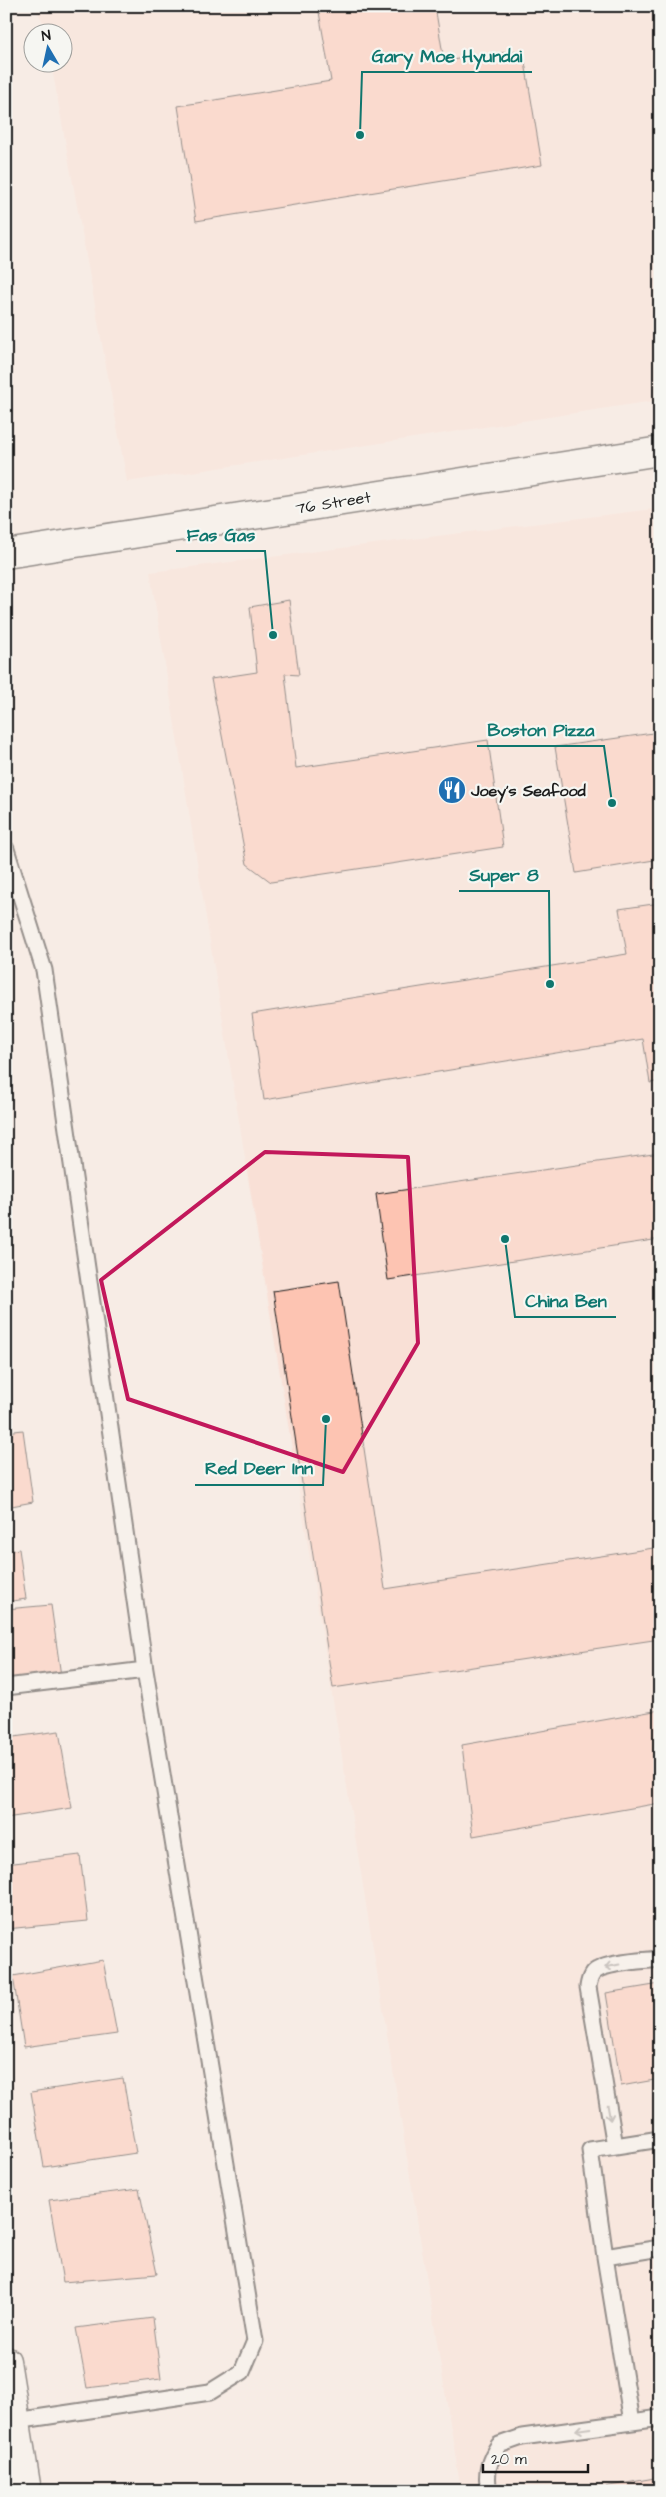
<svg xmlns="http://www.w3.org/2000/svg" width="666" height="2497" viewBox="0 0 666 2497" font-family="'Architects Daughter',sans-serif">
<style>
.built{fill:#f9e0d6}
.building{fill:#fdc4b2;stroke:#1c1c1c}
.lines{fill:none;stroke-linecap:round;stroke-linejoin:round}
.service-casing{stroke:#1c1c1c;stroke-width:19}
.minor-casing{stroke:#1c1c1c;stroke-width:31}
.tertiary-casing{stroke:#1c1c1c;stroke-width:31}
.service{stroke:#f6f6f2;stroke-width:15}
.minor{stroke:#f6f6f2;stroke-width:28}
.tertiary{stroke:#f6f6f2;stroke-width:28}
.oneway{stroke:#949492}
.marked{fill:none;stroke:#c2185b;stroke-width:4;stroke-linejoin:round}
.labels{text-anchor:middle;stroke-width:4.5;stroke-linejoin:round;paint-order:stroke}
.street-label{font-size:16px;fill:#1c1c1c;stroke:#f6f6f2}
.poi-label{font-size:16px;font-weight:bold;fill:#1c1c1c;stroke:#f6f6f2;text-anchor:start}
.leader{fill:none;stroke:#0f766e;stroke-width:2}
.callout-dot{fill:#0f766e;stroke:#f6f6f2;stroke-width:2}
.callout-label{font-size:18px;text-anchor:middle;font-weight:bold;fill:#0f766e;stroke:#f6f6f2;stroke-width:4.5;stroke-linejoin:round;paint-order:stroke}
</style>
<rect width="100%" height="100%" fill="#f7ece5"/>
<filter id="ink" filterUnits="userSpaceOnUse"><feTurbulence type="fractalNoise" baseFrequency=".02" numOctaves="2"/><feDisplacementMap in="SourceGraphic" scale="10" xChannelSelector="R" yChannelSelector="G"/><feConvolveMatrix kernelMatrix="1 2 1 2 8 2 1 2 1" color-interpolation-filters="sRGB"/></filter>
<g filter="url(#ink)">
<path class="built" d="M34,6H660V400L127,482L51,63L62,62V32H46L44,24Z
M660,508V2491H461L150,572Z"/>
<path class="building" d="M351,6H435L444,61L523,50L542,165L196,221L178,106L331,81L319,12Z
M289,600L299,675L285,674L296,768L488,740L503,847L271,882L247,864L211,679L257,672L250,607Z
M660,732V859L576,873L555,747Z
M660,903V1081L650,1083L643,1039L264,1100L252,1014L627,954L619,909Z
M660,1153V1239L388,1280L376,1194Z
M339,1281L385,1589L660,1547V1639L333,1688L273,1291Z
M23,1430L33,1502L6,1507V1432Z
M19,1549L26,1599L6,1602V1551Z
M51,1605L61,1676L6,1682V1609Z
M660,1710V1803L473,1836L462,1745Z
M59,1731L72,1808L6,1818V1738Z
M80,1855L88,1921L6,1929V1864Z
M103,1960L117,2034L24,2047L13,1976Z
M660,1984V2079L621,2086L606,1993Z
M123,2078L136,2153L44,2167L31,2092Z
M139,2189L157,2274L63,2282L49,2200Z
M153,2318L161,2379L87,2388L76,2328Z
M660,2477V2491H582Z"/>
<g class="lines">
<defs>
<path id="service" d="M6,849L44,970L145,1670L255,2341L242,2372L210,2392L16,2421
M6,1687L145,1670
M660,2139L590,2150L605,2257L660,2248
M615,2146L588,1987C589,1980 591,1973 597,1970C610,1962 644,1961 660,1959
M605,2257L632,2422L660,2418
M489,2491C485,2473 489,2460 499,2445L522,2437L632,2422"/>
<path id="minor" d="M6,2361L27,2491"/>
<path id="tertiary" d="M6,554L660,451"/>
</defs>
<use href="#service" class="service-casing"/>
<use href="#minor" class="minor-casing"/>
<use href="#tertiary" class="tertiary-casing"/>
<use href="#service" class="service"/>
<use href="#minor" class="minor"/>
<use href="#tertiary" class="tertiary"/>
</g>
<defs><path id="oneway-shaft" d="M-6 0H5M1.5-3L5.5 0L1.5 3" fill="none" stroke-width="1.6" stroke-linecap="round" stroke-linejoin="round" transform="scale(1.25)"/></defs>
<g class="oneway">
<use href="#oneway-shaft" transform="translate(612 1966) rotate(169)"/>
<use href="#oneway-shaft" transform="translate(609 2113) rotate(80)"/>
<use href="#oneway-shaft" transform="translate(583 2429) rotate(172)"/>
</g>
</g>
<path d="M0 0H666V2497H0ZM265,1152L408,1157L418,1343L343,1472L128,1399L101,1280Z" fill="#f7ece5" fill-opacity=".55" fill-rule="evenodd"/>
<path class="marked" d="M265,1152L408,1157L418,1343L343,1472L128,1399L101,1280Z"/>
<defs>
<symbol id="restaurant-disc" viewBox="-11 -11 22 22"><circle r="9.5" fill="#1f6fb2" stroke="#f6f6f2"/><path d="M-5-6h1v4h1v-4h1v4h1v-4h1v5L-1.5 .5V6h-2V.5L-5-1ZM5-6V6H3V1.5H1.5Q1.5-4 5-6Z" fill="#fff"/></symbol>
</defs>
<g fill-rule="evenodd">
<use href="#restaurant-disc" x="436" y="774" width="32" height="32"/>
</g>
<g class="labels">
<g class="street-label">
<text transform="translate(333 502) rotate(-9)" y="6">76 Street</text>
</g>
<g class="poi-label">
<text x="471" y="796">Joey's Seafood</text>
</g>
</g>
<path class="leader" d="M360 135L362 72H532M273 635L265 551H176M612 803L604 746H477M550 984L549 891H459M505 1239L515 1317H616M326 1419L323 1485H195"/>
<g class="callout-dot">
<circle cx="360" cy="135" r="5"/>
<circle cx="273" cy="635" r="5"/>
<circle cx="612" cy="803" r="5"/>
<circle cx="550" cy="984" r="5"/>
<circle cx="505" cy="1239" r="5"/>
<circle cx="326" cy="1419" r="5"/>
</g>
<g class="callout-label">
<text x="447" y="62">Gary Moe Hyundai</text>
<text x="221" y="541">Fas Gas</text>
<text x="541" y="736">Boston Pizza</text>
<text x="504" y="881">Super 8</text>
<text x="566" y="1307">China Ben</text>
<text x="259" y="1474">Red Deer Inn</text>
</g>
<rect width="666" height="2497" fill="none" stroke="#f6f6f2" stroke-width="25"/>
<rect x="12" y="12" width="641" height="2472" fill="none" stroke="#1c1c1c" stroke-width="2" filter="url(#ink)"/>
<g transform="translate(48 48) rotate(351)"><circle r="24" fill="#f6f6f2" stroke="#9f9f9c"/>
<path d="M0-4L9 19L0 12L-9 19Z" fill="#1f6fb2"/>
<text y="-8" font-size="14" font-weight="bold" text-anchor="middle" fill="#1c1c1c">N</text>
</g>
<path d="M483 2464v8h105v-8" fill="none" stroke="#1c1c1c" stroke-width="2.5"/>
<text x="491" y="2464" font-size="15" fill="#1c1c1c" stroke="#f6f6f2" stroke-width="4" paint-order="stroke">20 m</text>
</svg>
